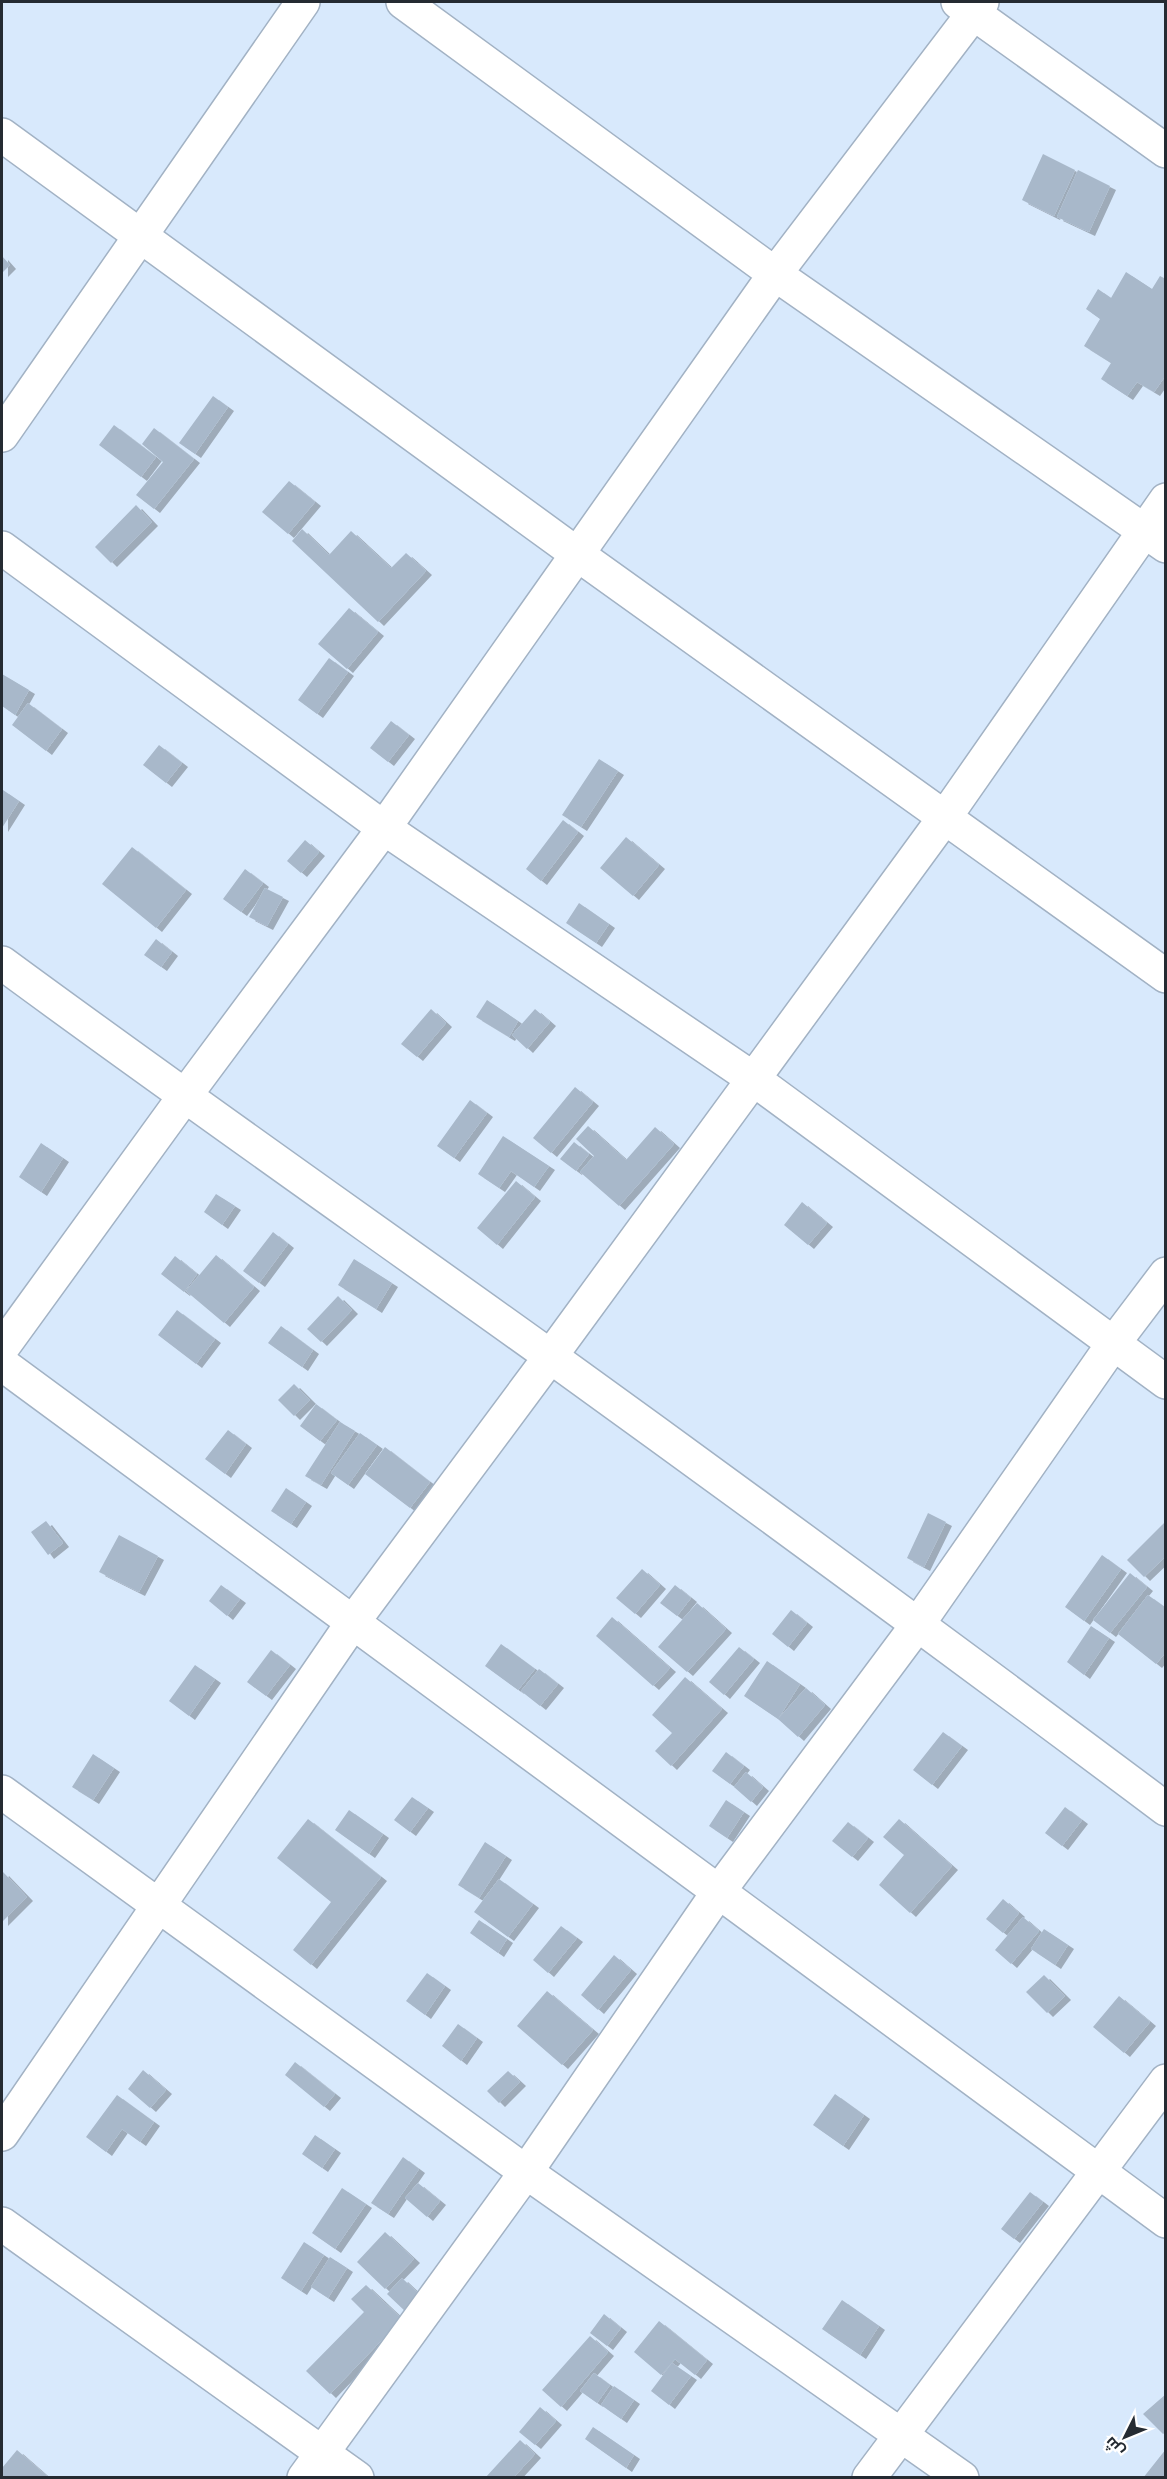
<svg xmlns="http://www.w3.org/2000/svg" width="1167" height="2479" viewBox="0 0 1167 2479" font-family="'Work Sans',Cairo,sans-serif">
<style>
.building{fill:#a8b8ca;filter:url(#shadow)}
.lines{fill:none;stroke-linecap:round;stroke-linejoin:round}
.minor-casing{stroke:#a2b2c4;stroke-width:36}
.tertiary-casing{stroke:#a2b2c4;stroke-width:36}
.minor{stroke:#fff;stroke-width:33}
.tertiary{stroke:#fff;stroke-width:33}
</style>
<defs>
<filter id="shadow"><feDropShadow dx="6" dy="4" stdDeviation="0" flood-color="#0004"/></filter>
</defs>
<rect width="100%" height="100%" fill="#d8e9fc"/>
<path class="building" d="M1043,154L1075,170L1054,216L1022,200Z
M1078,170L1110,186L1089,232L1057,217Z
M2,256L10,265L2,273Z
M1126,272L1152,289L1160,276L1166,279V375L1154,392L1137,382L1127,396L1101,379L1111,363L1084,346L1100,319L1086,309L1098,289L1111,298Z
M213,396L228,407L195,454L179,443Z
M114,425L156,457L141,477L99,445Z
M154,428L194,459L154,509L136,495L163,462L142,444Z
M289,481L315,502L288,534L262,512Z
M136,505L152,522L111,563L95,547Z
M302,529L329,555L351,531L391,568L406,553L426,571L378,622L292,541Z
M349,608L378,632L347,669L318,644Z
M329,658L348,672L317,714L298,700Z
M2,674L29,690L15,715L2,706Z
M28,703L62,729L46,751L12,725Z
M391,721L409,735L388,762L370,748Z
M159,745L182,763L166,783L143,765Z
M599,759L618,771L581,827L562,815Z
M3,790L19,801L2,828V793Z
M563,820L578,832L541,881L526,869Z
M626,837L659,865L633,896L600,868Z
M305,840L319,852L301,873L287,861Z
M132,847L186,890L156,928L102,884Z
M245,869L263,883L241,912L223,899Z
M265,888L283,897L267,926L249,917Z
M579,903L609,924L596,943L566,923Z
M156,939L172,952L161,967L144,955Z
M487,1000L518,1021L509,1037L476,1017Z
M431,1009L446,1023L417,1057L401,1044Z
M535,1009L550,1022L527,1049L512,1035Z
M575,1087L593,1102L551,1153L533,1138Z
M470,1100L487,1113L454,1158L437,1146Z
M588,1126L626,1160L655,1127L674,1144L619,1206L580,1172L594,1156L576,1139Z
M503,1136L549,1166L534,1187L511,1171L499,1188L478,1174Z
M574,1142L589,1154L576,1171L560,1159Z
M41,1143L63,1158L41,1192L19,1177Z
M516,1181L535,1197L497,1245L477,1228Z
M216,1194L235,1206L222,1225L204,1212Z
M802,1202L827,1223L808,1245L784,1225Z
M273,1232L288,1244L259,1283L243,1271Z
M216,1255L254,1287L224,1323L186,1291Z
M175,1256L197,1274L184,1292L161,1274Z
M354,1259L392,1283L376,1309L338,1285Z
M338,1296L352,1310L321,1342L307,1329Z
M177,1310L215,1339L196,1364L158,1335Z
M281,1326L313,1350L302,1367L268,1343Z
M294,1384L310,1400L294,1416L278,1400Z
M316,1404L337,1420L320,1441L300,1426Z
M340,1422L355,1431L321,1485L305,1476Z
M228,1430L246,1444L225,1474L205,1459Z
M360,1433L377,1445L348,1485L331,1473Z
M385,1447L430,1482L410,1508L365,1474Z
M286,1488L306,1502L291,1524L271,1511Z
M928,1513L946,1522L924,1567L907,1558Z
M46,1521L63,1543L48,1555L31,1532Z
M1166,1521V1556L1144,1577L1127,1560Z
M119,1535L158,1556L139,1592L99,1572Z
M1102,1555L1121,1569L1084,1621L1065,1607Z
M642,1569L660,1585L635,1614L616,1598Z
M1130,1573L1147,1587L1110,1633L1093,1620Z
M221,1585L240,1599L227,1616L209,1601Z
M675,1585L691,1598L677,1616L660,1603Z
M1148,1595L1166,1608V1652L1156,1664L1118,1634Z
M697,1603L726,1629L687,1672L658,1647Z
M791,1610L807,1623L788,1647L772,1634Z
M612,1617L670,1668L653,1686L596,1636Z
M1091,1626L1109,1638L1084,1675L1067,1662Z
M501,1644L535,1669L518,1690L485,1666Z
M739,1647L754,1659L724,1695L709,1682Z
M271,1650L290,1665L266,1696L247,1682Z
M767,1661L800,1684L778,1719L744,1696Z
M195,1665L215,1679L189,1716L169,1701Z
M539,1669L558,1684L540,1706L521,1691Z
M685,1677L722,1709L671,1766L655,1751L672,1733L652,1715Z
M806,1688L825,1705L798,1737L778,1719Z
M943,1732L962,1746L932,1785L913,1770Z
M726,1752L744,1766L730,1784L712,1771Z
M93,1754L114,1768L93,1800L72,1787Z
M746,1772L763,1787L751,1802L734,1787Z
M412,1797L428,1808L410,1832L394,1820Z
M726,1800L744,1812L727,1838L709,1826Z
M1065,1807L1082,1820L1062,1846L1045,1833Z
M349,1810L383,1834L369,1854L335,1830Z
M308,1819L381,1877L311,1965L293,1950L331,1902L277,1858Z
M899,1819L952,1866L910,1913L879,1885L904,1855L883,1837Z
M848,1822L868,1838L852,1857L832,1841Z
M485,1842L506,1856L479,1898L458,1885Z
M3,1872L27,1897L2,1922V1874Z
M499,1879L533,1904L508,1937L474,1912Z
M1003,1899L1019,1913L1003,1933L986,1919Z
M1023,1917L1039,1931L1011,1964L995,1950Z
M479,1920L507,1939L498,1953L470,1933Z
M561,1926L577,1938L548,1973L533,1960Z
M1044,1929L1068,1945L1055,1965L1031,1949Z
M614,1955L631,1970L598,2010L581,1995Z
M427,1973L445,1986L425,2015L406,2001Z
M1044,1975L1065,1996L1047,2013L1026,1992Z
M547,1991L593,2030L562,2065L517,2026Z
M1119,1996L1150,2022L1124,2053L1093,2027Z
M458,2024L477,2038L461,2061L442,2046Z
M295,2062L335,2094L324,2107L285,2075Z
M143,2070L166,2090L150,2108L128,2089Z
M508,2071L520,2082L499,2103L487,2091Z
M835,2094L864,2115L843,2146L813,2125Z
M117,2095L154,2122L140,2142L122,2129L106,2152L86,2137Z
M315,2135L335,2149L322,2168L302,2154Z
M403,2157L419,2169L388,2214L371,2203Z
M418,2183L440,2201L427,2217L405,2198Z
M342,2188L366,2204L335,2249L312,2233Z
M1030,2192L1043,2202L1014,2239L1001,2229Z
M385,2232L414,2259L385,2289L357,2262Z
M304,2242L324,2255L301,2291L281,2278Z
M330,2257L347,2268L328,2298L311,2287Z
M402,2278L421,2296L407,2313L387,2294Z
M366,2285L402,2319L330,2394L306,2371L364,2312L351,2299Z
M842,2300L879,2326L860,2355L822,2329Z
M604,2314L621,2328L607,2346L590,2333Z
M659,2321L707,2360L695,2375L675,2359L661,2375L634,2352Z
M590,2336L608,2352L561,2407L542,2390Z
M672,2363L691,2376L669,2405L651,2391Z
M594,2373L610,2385L597,2403L580,2391Z
M614,2386L634,2400L621,2419L601,2405Z
M1166,2394V2432L1163,2434L1143,2414Z
M540,2407L556,2421L535,2445L519,2432Z
M593,2427L634,2455L626,2468L585,2439Z
M520,2440L535,2454L513,2478H485Z
M1166,2449V2478H1143Z
M17,2450L49,2478H2V2468Z"/>
<g class="lines">
<defs>
<path id="minor" d="M403,2L775,274L1166,546
M958,2L1166,151
M2,135L577,554L1166,976
M2,548L384,828L752,1078L1166,1382
M2,963C184,1097 370,1227 554,1359C759,1507 963,1657 1166,1809
M2,1348L184,1097L384,828L775,274L982,2
M2,1364L1166,2221
M2,1792L526,2172L962,2478
M2,2134L353,1622L550,1357L945,817L1166,500
M2,2224L357,2478
M304,2478L526,2172L719,1891L918,1624L1113,1344L1166,1274
M869,2478L1166,2081"/>
<path id="tertiary" d="M2,435L303,2"/>
</defs>
<use href="#minor" class="minor-casing"/>
<use href="#tertiary" class="tertiary-casing"/>
<use href="#minor" class="minor"/>
<use href="#tertiary" class="tertiary"/>
</g>
<rect width="1167" height="2479" fill="none" stroke="#252b32" stroke-width="6"/>
<g transform="translate(1125 2437) rotate(227)" stroke="#ffffff" stroke-width="4.5" paint-order="stroke">
<path d="M0-4.5L10 22L0 15L-10 22Z" fill="#252b32"/>
<text y="-9" font-size="16" font-weight="bold" text-anchor="middle" fill="#252b32">ش</text>
</g>
</svg>
